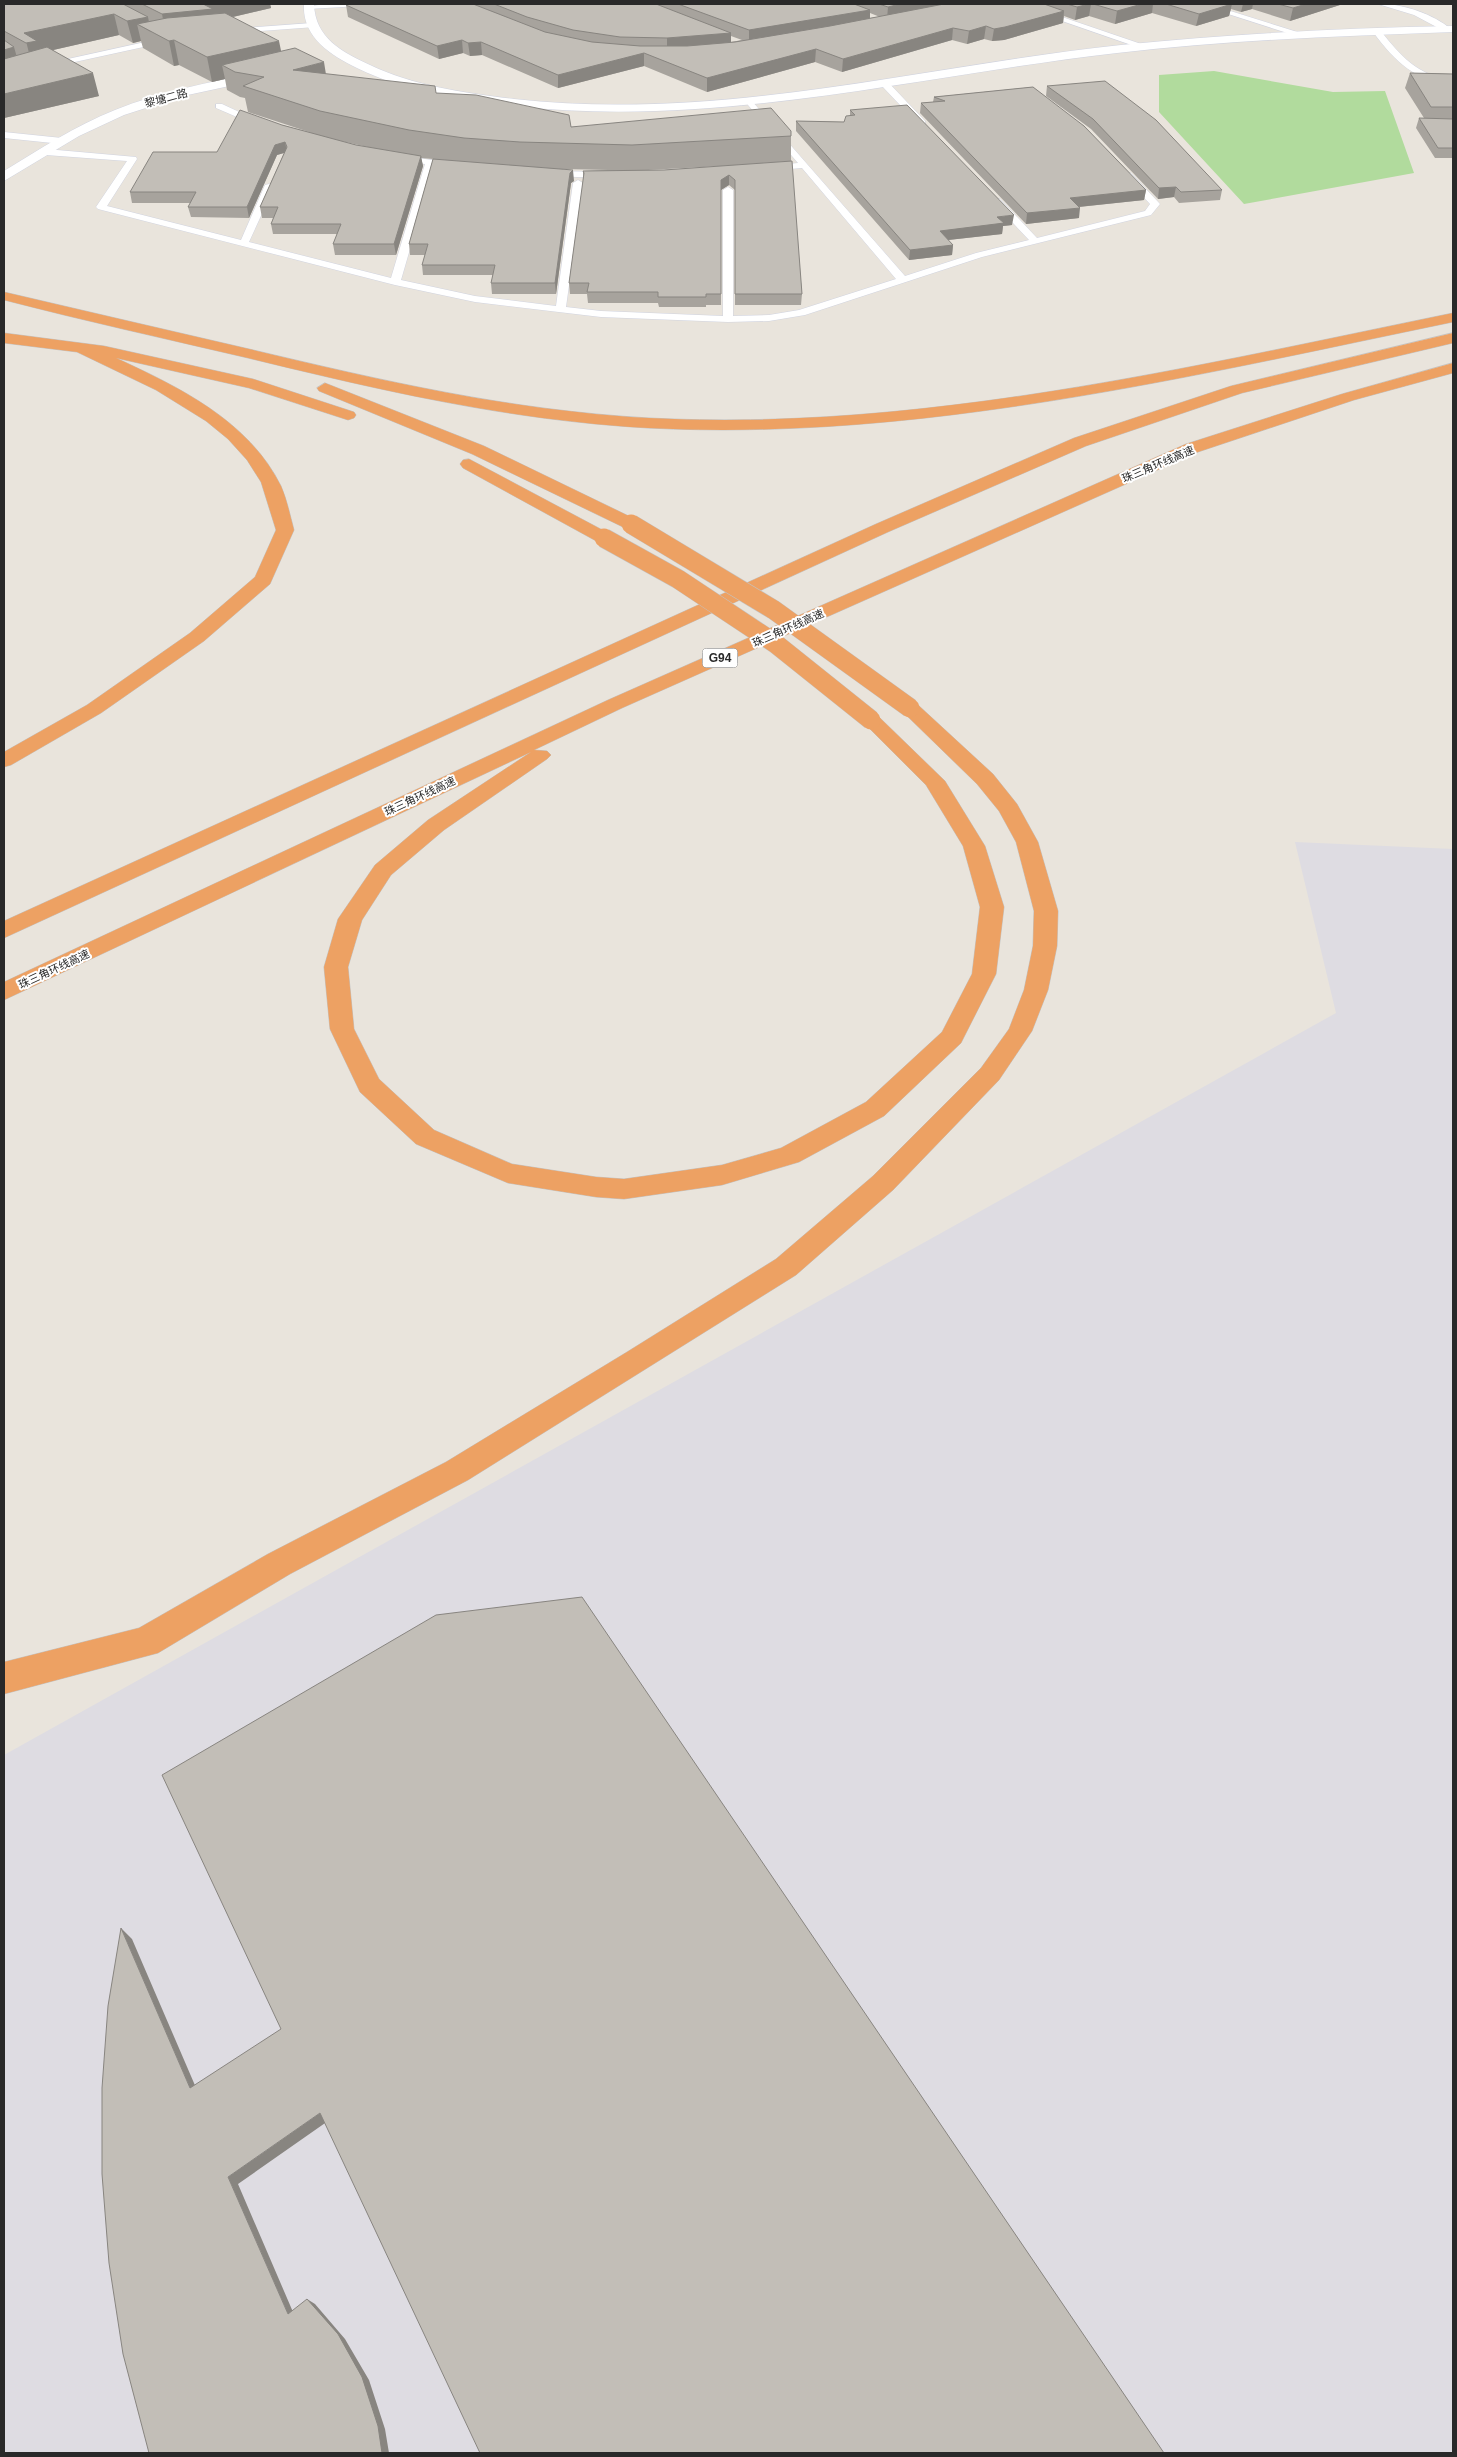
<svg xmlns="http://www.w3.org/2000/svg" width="1457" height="2457" viewBox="0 0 1457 2457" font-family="Helvetica,'Noto Sans SC',sans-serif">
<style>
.industrial{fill:#dedce2}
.green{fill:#b1db9d}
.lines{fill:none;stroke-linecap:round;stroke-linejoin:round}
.lane-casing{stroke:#d1d4e0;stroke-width:1}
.secondary-casing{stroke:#d1d4e0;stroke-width:1}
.highway-casing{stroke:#c3c3c3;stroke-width:1}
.lane{fill:#fff;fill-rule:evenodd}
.secondary{fill:#fff;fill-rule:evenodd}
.highway{fill:#eda163;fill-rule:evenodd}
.highway-bridge-casing{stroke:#c3c3c3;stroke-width:20;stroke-linecap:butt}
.highway-bridge{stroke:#eda163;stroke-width:19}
.wall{fill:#a7a39d;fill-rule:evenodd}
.shaded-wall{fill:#888580}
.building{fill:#c2beb7;stroke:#888580}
.labels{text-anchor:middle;stroke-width:4;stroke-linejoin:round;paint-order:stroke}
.far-street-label{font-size:11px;fill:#292929;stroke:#fff}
.shield{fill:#fff;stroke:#696969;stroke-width:1}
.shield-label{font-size:12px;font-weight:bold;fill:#292929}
</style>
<rect width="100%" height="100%" fill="#e9e4dc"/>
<path class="industrial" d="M1295,842L1453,849V2453H4V1755L1336,1013Z"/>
<path class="green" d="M1214,71L1333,92L1385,91L1414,173L1244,204L1159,112V75Z"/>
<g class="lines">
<defs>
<path id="lane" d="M326,4H364L360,6L308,9L304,7Z
M1013,4H1024L1150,47L1143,49Z
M1197,4H1208L1307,35L1300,37Z
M1378,4C1402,3 1433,14 1451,29L1444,31L1414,15Z
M312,23L316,25L315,27L232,33L228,31L232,29Z
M1374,30H1380C1403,59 1416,73 1453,82V86C1414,79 1397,64 1373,32Z
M168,37L172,39L171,41L38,70L4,81V76L36,66Z
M881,81H887L925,121V125H919L881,85Z
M751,100L905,276L976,253L1029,240L994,203V199H1000L1037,238L1145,211L1150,204L1125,177V173H1131L1160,204L1151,215L982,257L805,315L769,321L728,322L601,317L475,302L395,285L98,209L96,207L127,161L46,155L42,152L46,149L136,157L137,159L107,206L241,240L265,185L273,183L275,185L249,242L391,278L425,164L397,161L393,158L397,155L460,164L461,166L457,169L434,166L401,280L475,296L556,306L573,183L578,180L583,183L566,307L601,311L723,316V190L728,187L733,190V316L769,315L799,310L896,279L802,168L765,171L764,169L768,166L798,163L748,105L747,103Z
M216,104H222L265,124L258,126L216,108Z
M4,132L62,138L66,141L62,144L4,138Z
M549,171L609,172L614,175L609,178L546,176V172Z"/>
<path id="secondary" d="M304,4H314C315,38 342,52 370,65C414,86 465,93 514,99C723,122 915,67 1121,45C1231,34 1342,28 1453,26V32C1341,36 1229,40 1117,53C916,76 718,129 514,106C461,100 406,92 357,68C330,55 302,37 304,4Z
M263,71L267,72V78L183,96L124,115L79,136L4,181V171C40,149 75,126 115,110C162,91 213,82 263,71Z"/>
<path id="highway" d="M4,292C85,311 167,330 249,349C384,381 508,410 649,418C919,432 1189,367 1453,313V322C1191,376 918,442 648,428C508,420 384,391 248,358C167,339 85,321 4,300Z
M4,333L104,346L253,379L354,412L356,415L354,418L348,420L249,388L116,358C179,387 249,421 281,486C287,500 290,515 294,530L270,584L204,641L101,713L11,765L4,767V752L87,705L190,633L255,577L276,530L261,482L247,460L228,439L206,421L156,390L77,352L4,343Z
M1453,333V343L1242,393L1086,446L888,532L4,938V921L876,524L1074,438L1231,386Z
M1453,363V373L1354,400L1198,452L622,708L534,750L547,751L551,755L547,759L444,830L391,875L362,920L348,967L354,1029L379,1079L434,1130L512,1164L596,1177L624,1179L722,1165L781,1148L866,1102L942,1032L972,974L980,907L963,846L926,785L861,720L864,716L871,714L878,716L945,781L985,846L1004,907L996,974L964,1037L961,1043L884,1116L799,1162L722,1185L624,1199L596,1197L508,1183L416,1144L360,1092L330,1029L324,967L338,919L375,865L428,820L531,752L4,1000V982L608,700L1186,444L1342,394Z
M325,383L484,446L637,520L640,524L637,528H625L472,454L319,391L317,388Z
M469,459L610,534L613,538L610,542H598L463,468L460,464L463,460Z
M910,702L917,704L993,774L1017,804L1038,842L1058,911L1057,946L1048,990L1032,1031L999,1080L893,1190L796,1275L468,1480L290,1574L158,1653L4,1694V1662L139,1628L268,1554L446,1462L627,1352L776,1259L873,1176L981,1068L1009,1029L1024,990L1033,946L1034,911L1016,842L999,811L977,784L903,712L900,708L903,704Z"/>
</defs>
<use href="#lane" class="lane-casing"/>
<use href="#secondary" class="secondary-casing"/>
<use href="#highway" class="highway-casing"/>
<use href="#lane" class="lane"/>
<use href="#secondary" class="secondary"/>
<use href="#highway" class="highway"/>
<defs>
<path id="highway-bridge" d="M631,524L774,610L910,708
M604,538L678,579L776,644L871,720"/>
</defs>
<use href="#highway-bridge" class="highway-bridge-casing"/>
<use href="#highway-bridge" class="highway-bridge"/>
</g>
<path class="wall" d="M4,4H270L271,8L233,17L281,51L326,74L436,93L571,127L791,136V161L802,294L801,305H735V190L729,185L721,190V305H706V307H659L658,303H588L587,294H570L569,283L583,181V171L608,170L563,169L574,181L571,183L556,294H492L491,283L493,275H423L422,265L425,255H410L409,244L433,159L421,158L423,166L396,255H335L333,244L337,234H273L271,224L273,218H262L260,207L284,153L277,155L249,218L191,217L188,207L191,203H132L130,192L217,152L282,125L312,133L248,112L245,98L240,97L227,90L225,79L212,82L179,65L174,66L143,48L141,41L133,43L119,35L53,50L99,96L4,118ZM341,141L372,148L356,145ZM722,166L664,170H648Z
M350,4H1343L1290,21L1252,9L1241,12L1231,9L1229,16L1196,26L1152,13L1115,24L1089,16L1075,20L1064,16L1063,23L1004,40L992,41L984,39L967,44L952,40L842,72L815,62L707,92L644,66L558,88L482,55L470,56L463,53L439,59L348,17L346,5ZM870,13L880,17L870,18ZM731,36L742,40L731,42Z
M1410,73L1453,74V158H1435L1416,128L1419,118H1424L1405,88Z
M1047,86L1222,190L1220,200L1179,203L1174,197L1158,199L1091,129L1046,96Z
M1033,87L1146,190L1144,200L1079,207V218L1026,224L920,113L921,103L933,102L934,97Z
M850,110L1012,225L1003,226L1002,234L948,240L953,245L952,255L909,260L796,131V121L844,122L850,116Z"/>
<path class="shaded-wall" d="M200,4H270L271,8L215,21L166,35L162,14Z
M900,4H954L887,19L888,7Z
M1089,4H1091L1089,16L1075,20L1077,7Z
M1142,4H1153L1152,13L1115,24L1117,11Z
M1232,4L1229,16L1196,26L1199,14Z
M1243,4H1253L1252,9L1241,12Z
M1306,4H1343L1290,21L1293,8Z
M870,10V22L749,43V30Z
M1064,11L1063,23L1004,40L992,41L994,29Z
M114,14L119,35L40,53L32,65L24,33Z
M148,17L151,32L137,24L141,41L133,43L127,21Z
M986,26L984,39L967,44L969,31Z
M953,28L952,40L842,72L843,59Z
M731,33V46L667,51V38Z
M174,40L179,65L174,66L169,41Z
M462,40L463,53L439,59L437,46Z
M279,41L284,65H222L225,79L212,82L207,57Z
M481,42L482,55L470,56L468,43Z
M14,47L20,68L4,74V50Z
M816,49L815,62L707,92V78Z
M644,53V66L558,88V75Z
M324,62L328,87L293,70Z
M93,73L99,96L4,118V94Z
M285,142L287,152L277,155L249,218L247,207L275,145Z
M421,156L423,166L396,255L394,244Z
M573,170L574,181L571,183L556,294L555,283L570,173Z
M729,175V185L721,190V305V180Z
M1176,187L1174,197L1158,199L1159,188Z
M1146,190L1144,200L1068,208L1070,198Z
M1080,208L1079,218L1026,224L1027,213Z
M1014,215L1012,225L1003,226L1002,234L939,241L940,231L997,217Z
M953,245L952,255L909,260L910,250Z
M121,1928L132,1939L200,2097L190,2088Z
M320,2113L328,2121L238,2184L296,2319L288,2314L228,2177Z
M307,2299L315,2304L345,2339L369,2380L385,2429L389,2453H382Z"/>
<path class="building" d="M4,4H123L148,17L127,21L114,14L24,33L37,41L26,43L4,31Z
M142,4H203L213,9L162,14Z
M350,4H473L545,32L592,42L640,46H687L735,42L830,26L944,4H1044L1064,11L1005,27L994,29L986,26L969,31L953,28L843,59L816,49L707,78L644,53L558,75L481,42L468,43L462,40L437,46L346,5Z
M494,4H656L731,33L667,38L620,37L573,30L527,17Z
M678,4H854L870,10L749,30Z
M879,4H900L888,7Z
M1067,4H1089L1077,7Z
M1093,4H1142L1117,11Z
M1166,4H1232L1199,14Z
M1278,4H1306L1293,8Z
M225,13L279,41L207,57L174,40L169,41L137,24L167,18Z
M4,40L14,47L4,50Z
M47,47L93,73L4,94V59Z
M295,48L324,62L293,70L435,86L436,93L476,95L569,115L571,127L771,108L791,131V136L632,145L520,142L464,138L409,130L320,111L243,86L264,77L235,72L222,65Z
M1410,73L1453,74V107H1431Z
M1105,81L1156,120L1222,190L1181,192L1176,187L1159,188L1093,119L1047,86Z
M1033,87L1084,126L1146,190L1070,198L1080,208L1027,213L921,103L945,101L934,97Z
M907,105L1014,215L997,217L1004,223L940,231L953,245L910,250L796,121L844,122L846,116L855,115L850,110Z
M240,110L282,125L356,145L421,156L394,244H333L341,224H271L278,207H260L287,147L285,142L275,145L247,207H188L196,192H130L153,152H217Z
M1419,118L1453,119V148H1438Z
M433,159L573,170L570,173L555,283H491L495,265H422L428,244H409Z
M792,161L802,294H735V180L729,175L721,180V294H706V297H658V292H587L589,283H569L584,173L583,171L664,170Z
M582,1597L1164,2453H480L320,2113L228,2177L288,2314L307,2299L338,2334L362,2377L378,2426L382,2453H149L123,2354L109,2263L102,2174V2088L108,2006L121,1928L190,2088L281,2029L162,1775L436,1615Z"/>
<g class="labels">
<g class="far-street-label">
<text transform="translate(166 98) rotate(-15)" y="4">黎塘二路</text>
<text transform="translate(1158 464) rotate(-23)" y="4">珠三角环线高速</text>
<text transform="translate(788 628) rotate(-24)" y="4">珠三角环线高速</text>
<text transform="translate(420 796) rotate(-25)" y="4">珠三角环线高速</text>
<text transform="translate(54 969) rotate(-25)" y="4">珠三角环线高速</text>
</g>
<rect class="shield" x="702.5" y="648.5" width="35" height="19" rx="4"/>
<g class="shield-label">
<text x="720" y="662">G94</text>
</g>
</g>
<rect width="1457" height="2457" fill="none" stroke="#292929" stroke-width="10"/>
</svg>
